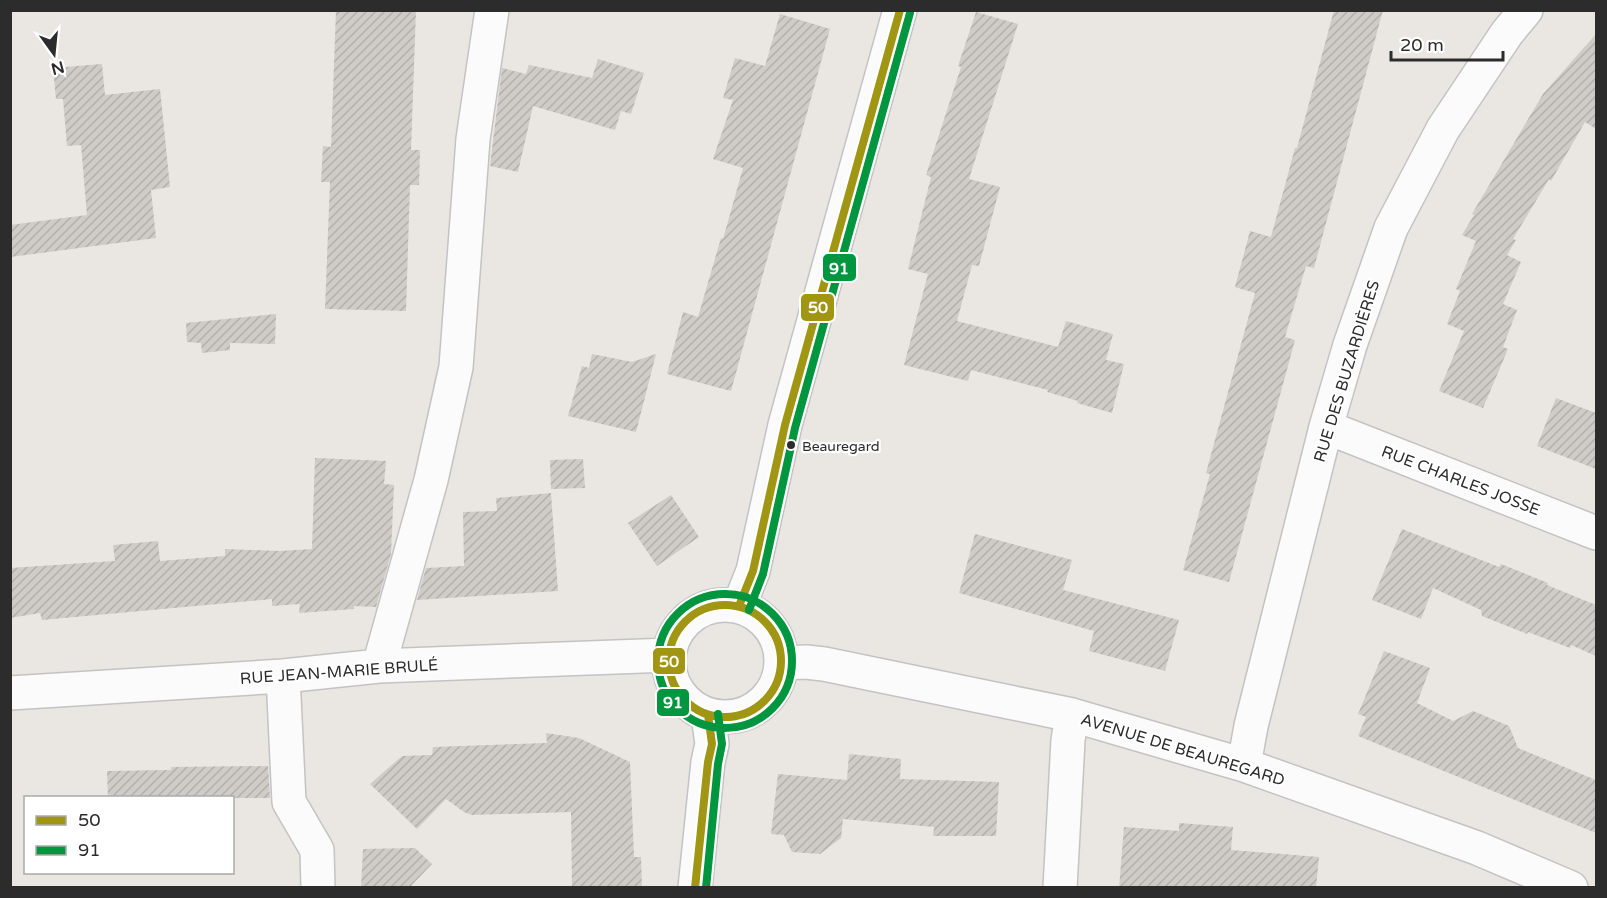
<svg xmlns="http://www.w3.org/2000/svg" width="1607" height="898" viewBox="0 0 1607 898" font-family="'Varela Round',sans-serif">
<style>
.building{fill:url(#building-hatch)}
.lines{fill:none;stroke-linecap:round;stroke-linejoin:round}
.minor-casing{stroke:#c4c3c3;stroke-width:36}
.minor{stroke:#fcfbfb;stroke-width:33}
.bus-1-casing{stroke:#fff;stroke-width:12}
.bus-2-casing{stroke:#fff;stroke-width:12}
.bus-1{stroke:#a09614;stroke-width:8}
.bus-2{stroke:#009640;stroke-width:8}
.bus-dot{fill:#2c2c2c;stroke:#fff;stroke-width:2}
.labels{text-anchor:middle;stroke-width:4.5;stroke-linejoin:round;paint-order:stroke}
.bus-label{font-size:14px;fill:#2c2c2c;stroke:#fff;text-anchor:start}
.street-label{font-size:16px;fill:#2c2c2c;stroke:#fff}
.line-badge{stroke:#fff;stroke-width:2}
.badge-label{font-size:16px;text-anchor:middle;font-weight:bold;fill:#fff}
</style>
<defs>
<pattern id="building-hatch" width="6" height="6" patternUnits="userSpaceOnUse" patternTransform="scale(1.5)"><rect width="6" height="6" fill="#cfccc8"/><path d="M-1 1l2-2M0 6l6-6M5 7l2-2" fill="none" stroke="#b2afac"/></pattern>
</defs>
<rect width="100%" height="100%" fill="#eae6e2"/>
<path class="building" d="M336,10H416L411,150H420L419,185H410L406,311L325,309L330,182H321L323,146L331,147Z
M1334,10H1383L1314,268L1306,266L1285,337L1295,340L1229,582L1183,570L1210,474L1206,473L1255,293L1235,287L1250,231L1271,237L1295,148H1297Z
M976,12L1018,24L969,179L1000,187L979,266L972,265L957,321L1058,347L1066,321L1113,334L1106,360L1124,364L1112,413L1077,403L1078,401L1047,392L1048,390L971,370L968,381L904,365L928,274L908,269L931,177L926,175L961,67L958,66Z
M780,14L830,29L731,391L667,374L683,312L698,317L721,238L723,239L743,168L713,159L733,100L723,98L735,58L765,66Z
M1596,34V129L1585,122L1551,181L1549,179L1513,239L1516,240L1507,255L1521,262L1503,304L1517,310L1503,347L1508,349L1483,408L1439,391L1464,331L1447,324L1460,291L1456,289L1476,241L1462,235L1474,215L1472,214L1543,94Z
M598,59L644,73L631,114L621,111L615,130L533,106L518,172L490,166L502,68L526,74L529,65L592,78Z
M102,64L105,95L160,89L170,187L151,190L156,238L10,257V225L87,215L81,145L67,146L63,99H56L53,68Z
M276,314L275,344L230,343V350L202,353L201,343L187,342L186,323Z
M592,354L632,362L656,354L636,432L568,416L582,366L589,368Z
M1556,398L1596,413V469L1537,446Z
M315,458L386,461L384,484L394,485L391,554L376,607L354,606V609L299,613L300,604L272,606V599L42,620L40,613L10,618V568L115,561L113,545L158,541L160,561L225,556V549L280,551L312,549Z
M583,459L585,488L551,489L550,460Z
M551,493L558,591L417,600L426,568L464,566L463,512L497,511L496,498Z
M671,495L699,537L657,566L628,523Z
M1402,529L1499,567L1501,564L1548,583L1547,585L1596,605V656L1571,645L1570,648L1528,632L1527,634L1482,616L1481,610L1433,588L1421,619L1372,600Z
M975,534L1072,560L1063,590L1179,620L1165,671L1089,651L1094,631L959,593Z
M1384,651L1430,668L1417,703L1453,721L1473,711L1509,726L1518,748L1596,780V833L1358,736L1366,717L1358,714Z
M546,733L579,738L630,762L634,857H641L642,888H572L571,812L472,815L464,812L446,799L417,829L370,784L402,756L432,755L433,747L547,743Z
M849,754L901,759L900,779L999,782L996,836H933L934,827L843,819L841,838L820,854L792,852L784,835L771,834L778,774L847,780Z
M268,766L270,798H108L107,771L171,770V767Z
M1179,823L1233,827L1231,850L1319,857L1316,888H1119L1124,827L1179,831Z
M415,848L432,864L409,888H361L363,849Z"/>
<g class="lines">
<defs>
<path id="minor" d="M1326,427L1596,533
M669 661a56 56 0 1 1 112 0a56 56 0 1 1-112 0Z
M739,606L753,571L785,425L900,10
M782,663L806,662L824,664L1072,715L1244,765L1477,848L1571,888
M379,666L431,480L456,367L473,139L492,10
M283,676L289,802L317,850L318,888
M10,693L283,676L379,666L669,655
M1244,765L1251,726L1326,427L1350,345L1391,228L1443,129L1507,33L1526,10
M695,888L708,762L712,744L708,715
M1060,888L1068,740L1072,715"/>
</defs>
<use href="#minor" class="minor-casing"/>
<use href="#minor" class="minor"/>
<defs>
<path id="bus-1" d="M669 661a56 56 0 1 1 112 0a56 56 0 1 1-112 0Z
M739,606L753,571L785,425L900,10
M695,888L708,762L712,744L708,715"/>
<path id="bus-2" d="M658 661a67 67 0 1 1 134 0a67 67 0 1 1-134 0Z
M749,610L763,574L795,428L910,13
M706,888L718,764L722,744L718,714"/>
</defs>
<use href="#bus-1" class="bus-1-casing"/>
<use href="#bus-2" class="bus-2-casing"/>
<use href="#bus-1" class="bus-1"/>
<use href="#bus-2" class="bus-2"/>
</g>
<circle class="bus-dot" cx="791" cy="445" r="5"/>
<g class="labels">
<g class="bus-label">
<text x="802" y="451">Beauregard</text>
</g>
<g class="street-label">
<text transform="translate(1346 371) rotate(-73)" y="6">RUE DES BUZARDIÈRES</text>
<text transform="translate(1461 480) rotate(21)" y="6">RUE CHARLES JOSSE</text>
<text transform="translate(339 671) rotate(-4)" y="6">RUE JEAN-MARIE BRULÉ</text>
<text transform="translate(1183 749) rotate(17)" y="6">AVENUE DE BEAUREGARD</text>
</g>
</g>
<g class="line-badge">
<rect x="822" y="253" width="35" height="29" rx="6" fill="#009640"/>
<rect x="800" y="293" width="35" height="29" rx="6" fill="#a09614"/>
<rect x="652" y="647" width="34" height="28" rx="6" fill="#a09614"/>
<rect x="656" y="688" width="34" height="29" rx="6" fill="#009640"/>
</g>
<g class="badge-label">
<text x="839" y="274">91</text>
<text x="818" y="313">50</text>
<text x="669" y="667">50</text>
<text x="673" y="708">91</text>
</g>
<rect width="1607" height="898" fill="none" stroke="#2c2c2c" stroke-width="24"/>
<rect x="24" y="796" width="210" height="78" fill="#ffffff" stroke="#ababab" stroke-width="1.5"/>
<rect x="36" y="816" width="30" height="9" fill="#a09614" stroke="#ababab" stroke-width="1.5"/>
<text x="78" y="826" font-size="18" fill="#2c2c2c">50</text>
<rect x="36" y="846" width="30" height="9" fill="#009640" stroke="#ababab" stroke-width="1.5"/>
<text x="78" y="856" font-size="18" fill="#2c2c2c">91</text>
<g transform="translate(54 54) rotate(165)" stroke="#ffffff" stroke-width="4.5" paint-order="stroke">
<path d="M0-4.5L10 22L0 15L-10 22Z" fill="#2c2c2c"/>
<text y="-9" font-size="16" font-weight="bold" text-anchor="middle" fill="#2c2c2c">N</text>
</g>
<path d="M1391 51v9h112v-9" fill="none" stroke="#2c2c2c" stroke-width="3"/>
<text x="1400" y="51" font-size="18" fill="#2c2c2c" stroke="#ffffff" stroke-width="4.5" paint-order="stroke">20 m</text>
</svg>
